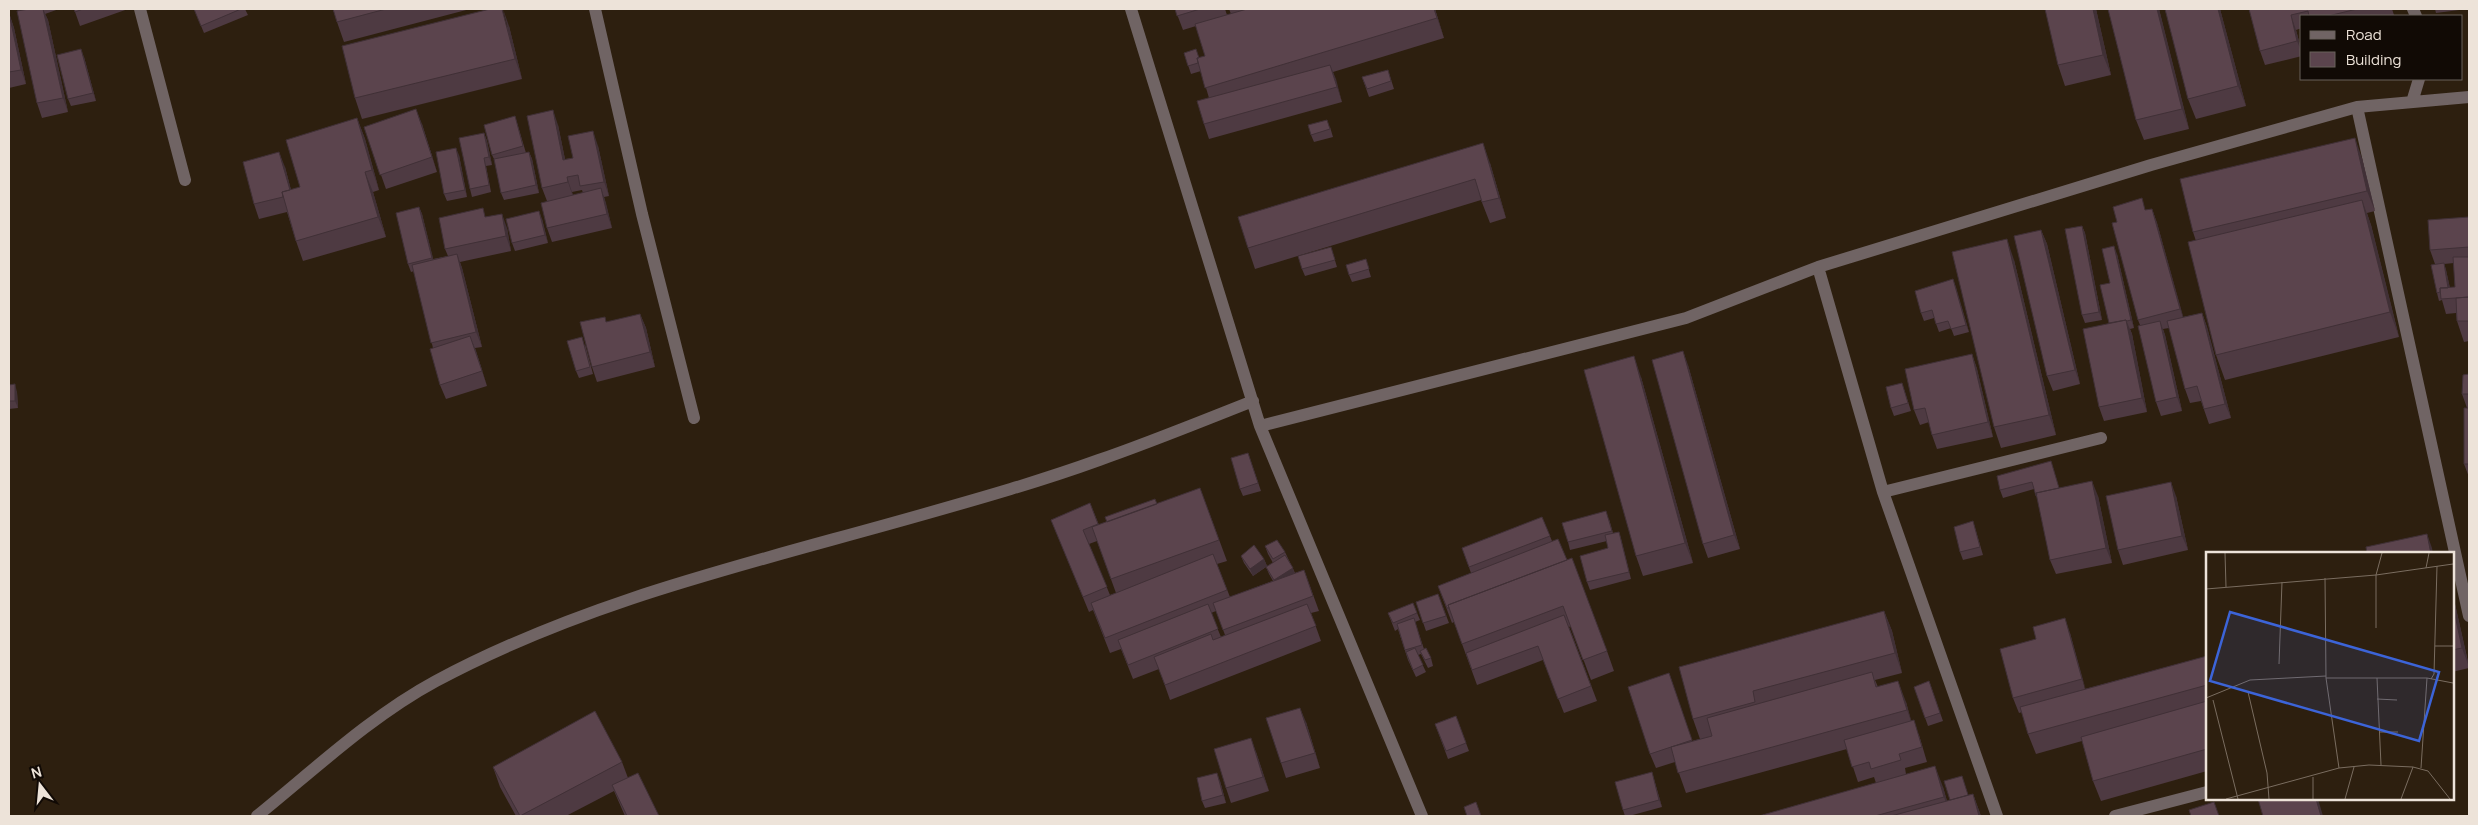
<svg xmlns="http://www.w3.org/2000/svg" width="2478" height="825" viewBox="0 0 2478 825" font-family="Manrope,sans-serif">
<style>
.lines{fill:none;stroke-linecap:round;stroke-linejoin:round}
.minor{stroke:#706464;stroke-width:12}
.wall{fill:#4e3a42;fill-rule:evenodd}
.shaded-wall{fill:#403036}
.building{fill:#5b444d;stroke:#403036}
.inset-road{fill:none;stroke:#7a6d60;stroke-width:1}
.view{fill:#3c64d8;fill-opacity:0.15;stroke:#3c64d8;stroke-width:2.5}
.inset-edge{fill:none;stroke:#ede3d9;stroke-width:2.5}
</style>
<rect width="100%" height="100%" fill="#2d1f0f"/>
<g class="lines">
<path class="minor" d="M140,9L185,180
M595,9L642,214L694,418
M1131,9L1260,426L1422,816
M2413,9L2416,16
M2412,102L2419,79
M2357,107L2469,616
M1818,267L1883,492L1997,816
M1260,426L1686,318L1818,267L2151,165L2357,107L2469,97
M1883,492L2101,438
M257,816C314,770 371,716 436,681C589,599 756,562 921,515C981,498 1041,481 1099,460C1151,442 1202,421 1253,401
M2115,816L2207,792"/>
</g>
<path class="wall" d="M21,9H59L45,14L48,20L68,112L42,118L37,103Z
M74,9H128L80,26Z
M194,9H245L248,15L204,33Z
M333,9H470L344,42L337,22Z
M1175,9H1225L1227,15L1231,14L1229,9H1435L1444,38L1333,72L1342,102L1209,139L1204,124L1209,98L1201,71L1191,74L1184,53L1199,58L1205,56L1196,26L1183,30Z
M2096,9L2111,75L2065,86L2058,65Z
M2108,9H2159L2189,129L2144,140L2136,120Z
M2165,9H2220L2246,106L2196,119L2188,99Z
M2249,9H2392L2394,15L2390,16H2302V28L2296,30L2302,52V56L2265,65L2260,51Z
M2435,9H2467L2436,13Z
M9,13L14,28L26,84L9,88Z
M509,26L522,79L362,119L355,98Z
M84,57L96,101L71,106L68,99Z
M1388,70L1394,89L1369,97L1362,77Z
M515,116L526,153L529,152L532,159L539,193L504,200L501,193L495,161L492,155Z
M357,118L365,139L379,190L373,192L386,237L303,261L296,241L287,212L259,219L254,204L285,167L291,190L300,187Z
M422,124L437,172L386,189L364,127Z
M558,125L565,159L573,158L598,146L609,196L604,197L612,228L552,242L547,228V201L542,188ZM582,190L583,193L573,195L572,192Z
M1330,127L1333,137L1314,142L1311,135Z
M484,133L487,141L492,165L486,166L491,192L472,197L470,189Z
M459,155L467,197L447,201L444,194Z
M2362,158L2375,211L2367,213L2371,225L2399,337L2225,380L2216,355L2196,241L2193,232Z
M1490,163L1506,218L1490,223L1481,200L1255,269L1248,248Z
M419,207L422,214L433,259L448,256L445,249L486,217L507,228L511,251L460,262L462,268L482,347L475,348L487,386L446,399L440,385L433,348L414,271L411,272L408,264Z
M2152,209L2157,223L2183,317L2202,313L2207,327L2231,418L2209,424L2201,401L2190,403L2185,389L2169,328L2163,329L2165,335L2182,411L2161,416L2156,402L2140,325L2138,320L2117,222Z
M2469,217V341L2464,342L2457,321L2456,313L2446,314L2442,300L2439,301L2437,293L2435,264L2430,250ZM2454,263L2455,287L2450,288L2446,270L2444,264Z
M542,219L548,243L515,251L512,243Z
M2082,226L2085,233L2102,320L2085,323L2082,315Z
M2041,230L2047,244L2080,384L2053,391L2047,376Z
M1331,247L1337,267L1305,276L1302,269Z
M2117,254L2134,328L2130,329L2132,334L2147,412L2104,421L2099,407L2109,323L2110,283Z
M2014,260L2056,435L2001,448L1994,427Z
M1368,267L1371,277L1352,282L1349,275Z
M1953,279L1969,332L1954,336L1951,328L1939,332L1934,318L1924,321L1921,313Z
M640,314L646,328L655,367L597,382L592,367L607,322Z
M585,344L593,374L579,378L576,371Z
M1972,354L1977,369L1993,437L1937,449L1932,435L1929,422L1920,425L1914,410Z
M1688,365L1740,549L1708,558L1703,544Z
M2469,374V477L2464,464L2467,408L2462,394Z
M1641,377L1693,563L1643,576L1636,556Z
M1902,383L1911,411L1894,416L1891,408Z
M9,385L17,392L18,408L9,409Z
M1248,453L1261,491L1243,496L1240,489Z
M2051,461L2059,488L2098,496L2112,563L2056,574L2050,560L2039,503L2034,489L2003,498L2000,490Z
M1200,488L1227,561L1217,564L1230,597L1273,581L1269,574L1266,567L1253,576L1244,563L1241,556L1264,559L1267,566L1273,563L1268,554L1265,546L1285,552L1295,573L1304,570L1319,611L1311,613L1321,641L1170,700L1159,669L1133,679L1121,649L1110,653L1093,610L1089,612L1051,520L1090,503L1099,525ZM1097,541L1116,593L1110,595L1089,544ZM1216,611L1225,635L1221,637L1211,613Z
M2176,496L2188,550L2123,565L2118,550Z
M1542,517L1552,541L1567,560L1607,651L1614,671L1591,680L1571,626L1569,627L1597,701L1564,713L1543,660L1477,685L1454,622L1452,623L1438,586L1471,573L1462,548Z
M1609,519L1613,533L1619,532L1621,539L1631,579L1590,590L1587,582L1608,548L1607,541L1570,550L1568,542Z
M1973,521L1983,555L1963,560L1960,552Z
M1438,594L1449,623L1426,631L1416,602Z
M2452,594L2455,604L2469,666V668L2452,672Z
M1413,603L1420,620L1415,622L1424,649L1431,658L1433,666L1428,668L1421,654L1418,655L1426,672L1416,677L1408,660L1398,629L1395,631L1388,613Z
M1884,611L1892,631L1902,673L1875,680L1878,687L1906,702L1911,721L1919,735L1927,762L1905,768L1906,774L1943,787L1947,801L1950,800L1962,776L1968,795L1973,794L1981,816H1759L1876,783L1874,777L1858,782L1847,749L1686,793L1675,762L1656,768L1650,754L1669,673L1692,741L1700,739L1693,719Z
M2070,633L2085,689L2207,656V771L2101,801L2093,781L2082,741L2036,754L2028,734L2022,712L2019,713L2013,698L2036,639Z
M1929,681L1943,721L1928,726L1914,687Z
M1456,716L1469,751L1448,759L1435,724Z
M1306,722L1320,768L1286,778L1281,763Z
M1256,752L1269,791L1231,803L1226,788Z
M622,762L628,778L659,816H625L614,791L566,816H516L500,787L493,767Z
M1652,772L1662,807L1629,816H1625L1623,810Z
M1220,781L1226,803L1205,808L1202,801Z"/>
<path class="shaded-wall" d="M43,9L48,20L68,112L63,98Z
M503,9L509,26L522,79L515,59Z
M1434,9H1435L1444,38L1437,18Z
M2093,9H2096L2111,75L2103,55Z
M2157,9H2159L2189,129L2182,109Z
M2218,9H2220L2246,106L2238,86Z
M9,13L14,28L26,84L21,70Z
M2291,15L2296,30L2302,53L2297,41Z
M81,49L84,57L96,101L93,93Z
M1330,65L1336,79L1342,102L1337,87Z
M416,109L422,124L437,172Z
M553,110L558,125L568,174L563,160Z
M357,118L365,139L379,190L372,170Z
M593,131L598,146L609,196L604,182Z
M484,133L487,141L492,165L489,157Z
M2355,138L2362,158L2375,211L2367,191Z
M1483,143L1490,163L1506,218L1499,198Z
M456,148L459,155L467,197L465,190Z
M279,152L285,167L296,209L291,195Z
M529,152L532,159L539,193L536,185Z
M365,172L373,192L386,237L378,217Z
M567,177L572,192L573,197L568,182Z
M601,188L606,203L612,228L607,214Z
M2362,200L2371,225L2399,337L2390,312Z
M419,207L422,214L435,266L432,258Z
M2152,209L2157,223L2185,323L2180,309Z
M539,211L542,219L548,243L545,235Z
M502,214L507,228L511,251L506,236Z
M2082,226L2085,233L2102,320L2099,312Z
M2041,230L2047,244L2080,384L2075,370Z
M2007,239L2014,260L2056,435L2049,415Z
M2114,246L2117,254L2134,328L2131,320Z
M457,254L462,268L482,347L476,332Z
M2444,263L2446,270L2452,298L2449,290Z
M1953,279L1956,287L1969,332L1966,325Z
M2202,313L2207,327L2231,418L2225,404Z
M640,314L646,328L655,367L650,352Z
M2126,320L2132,334L2147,412L2142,398Z
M2160,321L2165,335L2182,411L2177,397Z
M470,336L476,351L487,386L482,371Z
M1683,351L1688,365L1740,549L1734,535Z
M1972,354L1977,369L1993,437L1988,422Z
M1634,356L1641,377L1693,563L1685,543Z
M15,384L17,392L18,408L15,401Z
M2092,481L2098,496L2112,563L2106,548Z
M2171,482L2176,496L2188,550L2182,536Z
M2427,534L2432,548L2433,554H2431Z
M1264,559L1267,566L1253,576L1250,569Z
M1293,568L1295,576L1277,588L1274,580Z
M2452,594L2455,604L2469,667L2462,648L2452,601Z
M1884,611L1892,631L1902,673L1895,653Z
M2065,618L2070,633L2087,694L2082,679Z
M1898,681L1906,702L1914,730L1907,710Z
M1300,708L1306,722L1320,768Z
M1251,738L1256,752L1269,791L1263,777Z
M1935,766L1943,787L1951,816L1944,797Z
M1652,772L1654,780L1662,807L1659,800Z
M1217,773L1220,781L1226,803L1223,795Z
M1973,794L1981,816H1979Z
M2316,799H2318L2323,816H2321Z"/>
<path class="building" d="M29,9H43L63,98L37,103L17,11Z
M74,9H83L75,12Z
M194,9H241L201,26Z
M333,9H386L337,22Z
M490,9H502L515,59L355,98L342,46Z
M1175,9H1200L1177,16Z
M1247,9H1434L1437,18L1205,88L1197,58L1205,56L1195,24Z
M2045,9H2093L2103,55L2058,65Z
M2108,9H2157L2182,109L2136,120Z
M2165,9H2218L2238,86L2188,99Z
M2249,9H2357L2328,16H2309L2308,11L2291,15L2297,41L2260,51Z
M9,13L21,70L9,72Z
M81,49L93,93L68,99L57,55Z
M1196,49L1199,58H1197L1198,63L1188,66L1184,53Z
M1330,65L1337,87L1204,124L1197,101Z
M1388,70L1391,81L1367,89L1362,77Z
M416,109L432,157L380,175L364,127Z
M553,110L563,160L573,158L568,136L593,131L604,182L580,186L578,175L567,177L568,182L542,188L527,116Z
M515,116L523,146L492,155L484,125Z
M357,118L372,170L365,172L378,217L296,241L282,192L300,187L286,140Z
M1327,120L1330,129L1311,135L1308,125Z
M484,133L489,157L484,158L489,185L470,189L459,138Z
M2355,138L2367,191L2193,232L2180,179Z
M1483,143L1499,198L1482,202L1475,179L1248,248L1238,217Z
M456,148L465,190L444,194L436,152Z
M279,152L290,190L282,192L283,197L254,204L243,162Z
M529,152L536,185L501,193L494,159Z
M601,188L607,214L547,228L541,203Z
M2142,198L2145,210L2152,209L2180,309L2138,320L2112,223L2117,222L2113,207Z
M2362,200L2390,312L2216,355L2188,242Z
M419,207L432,258L408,264L396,213Z
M483,208L485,217L502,214L506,236L445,249L439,218Z
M539,211L545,235L512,243L506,219Z
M2469,217V247L2430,250L2428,220Z
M2082,226L2099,312L2082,315L2065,229Z
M2041,230L2075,370L2047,376L2014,236Z
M2007,239L2049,415L1994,427L1952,252Z
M2114,246L2131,320L2127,321L2126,320L2109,323L2100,285L2110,283L2102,249Z
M1331,247L1335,260L1302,269L1298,256Z
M457,254L476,332L431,343L412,265Z
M2453,257H2469V297L2441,299L2440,288L2455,287Z
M1366,259L1369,269L1349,275L1346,265Z
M2444,263L2448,288H2440V292L2437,293L2431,265Z
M1953,279L1966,325L1951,329L1948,321L1936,324L1932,310L1921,313L1915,291Z
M2469,297V321H2457L2456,298Z
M2202,313L2225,404L2204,409L2197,386L2185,389L2167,321Z
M640,314L650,352L592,367L580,322L605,317L606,322Z
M2126,320L2142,398L2099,407L2083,329Z
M2160,321L2177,397L2156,402L2138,326Z
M470,336L482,371L440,385L430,349Z
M582,337L590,367L576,371L567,341Z
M1683,351L1734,535L1703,544L1652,360Z
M1972,354L1988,422L1932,435L1925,408L1914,410L1905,369Z
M1634,356L1685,543L1636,556L1584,370Z
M2469,374V394H2462L2463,375Z
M1902,383L1908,403L1891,408L1886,387Z
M15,384V401H9V385Z
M2464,408H2469V464H2464Z
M1248,453L1258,483L1240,489L1231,458Z
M2051,461L2059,488L2036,493L2037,495L2036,496L2032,482L2000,490L1997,476Z
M2092,481L2106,548L2050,560L2036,493Z
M2171,482L2182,536L2118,550L2106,496Z
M1200,488L1219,540L1111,579L1092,527Z
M1155,499L1157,504L1107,522L1105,517Z
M1090,503L1098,524L1083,530L1107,587L1083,597L1051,520Z
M1606,511L1612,531L1568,542L1562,523Z
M1542,517L1550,536L1469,567L1462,548Z
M1973,521L1980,547L1960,552L1954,527Z
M1619,532L1629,572L1587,582L1580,556L1608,548L1605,535Z
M2427,534L2431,554H2367L2366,547Z
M1558,539L1567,560L1448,605L1449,608H1447L1438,586Z
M1277,540L1285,552L1273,559L1265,546Z
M1254,545L1264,559L1250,569L1241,556Z
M1213,554L1227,590L1105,638L1091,603Z
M1285,555L1293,568L1274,580L1266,567Z
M1572,558L1607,651L1583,660L1563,606L1462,644L1448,605Z
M1304,570L1313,596L1223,630L1213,603Z
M1438,594L1446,616L1423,623L1416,602Z
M2452,601L2462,648L2452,650Z
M1413,603L1417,613L1393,623L1388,613Z
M1208,604L1218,629L1128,665L1118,640Z
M1307,604L1316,626L1165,685L1154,657L1211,634L1213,640Z
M1884,611L1895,653L1753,691L1755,702L1693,719L1679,667Z
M1564,615L1591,686L1558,699L1538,646L1472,670L1466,653Z
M1414,618L1422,645L1405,650L1397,624Z
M2065,618L2082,679L2013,698L2000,649L2036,639L2033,627Z
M1415,648L1423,665L1413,670L1406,652Z
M1426,648L1431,658L1425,660L1420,651Z
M2207,656V685L2028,734L2020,707Z
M1872,672L1876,687L1898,681L1907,710L1678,773L1671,747L1712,736L1707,718Z
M1669,673L1692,740L1650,754L1628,687Z
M1929,681L1940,713L1925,718L1914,687Z
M2207,701V749L2093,781L2081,737Z
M1300,708L1315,753L1281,763L1266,718Z
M595,711L622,762L520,816L493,767Z
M1456,716L1466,743L1446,751L1435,724Z
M1914,720L1922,747L1899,754L1901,760L1871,769L1869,762L1852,767L1844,740Z
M1251,738L1263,777L1226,788L1214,749Z
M1935,766L1944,797L1875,816H1759Z
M1652,772L1659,800L1623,810L1615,782Z
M638,773L659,816H627L612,785Z
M1217,773L1223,795L1202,801L1197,778Z
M1962,776L1968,795L1950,800L1944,781Z
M1973,794L1979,816H1891Z
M2258,799H2316L2321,816H2263Z
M1476,802L1481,816H1467L1464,807Z
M2214,802L2219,816H2191L2189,810Z"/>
<g transform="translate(2206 552)">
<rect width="248" height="248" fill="#2d1f0f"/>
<path class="inset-road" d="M19,1L20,35M220,16L223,1M119,26L120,126L133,216M0,37L170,23L247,12M170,76V23L176,1M229,94H247M73,112L76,30M120,126H221L247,131M171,126L175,213M225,127L228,122L231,14M42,140L61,221L63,247M0,146L44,128L120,124M171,147L191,148M7,148L32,247M173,180H192M215,216L221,126M20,247L133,216L163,213L207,215L222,219L244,247M107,247V225M139,247L148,215M195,247L207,215"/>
<path class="view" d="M24,60L233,120L213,189L4,129Z"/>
<rect width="248" height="248" class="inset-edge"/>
</g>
<rect width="2478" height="825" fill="none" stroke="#ede3d9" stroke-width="20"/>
<rect x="2300" y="15" width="162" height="65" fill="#110a05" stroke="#69615a"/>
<rect x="2310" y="31" width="25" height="8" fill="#706464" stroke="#69615a"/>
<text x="2346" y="40" font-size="15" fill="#ede3d9">Road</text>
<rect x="2310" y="52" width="25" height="15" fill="#5b444d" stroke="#69615a"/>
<text x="2346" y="65" font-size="15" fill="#ede3d9">Building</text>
<g transform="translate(40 785) rotate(344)" stroke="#110a05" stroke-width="4" paint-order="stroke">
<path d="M0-4L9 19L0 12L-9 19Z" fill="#ede3d9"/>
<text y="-8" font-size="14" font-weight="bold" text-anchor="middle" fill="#ede3d9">N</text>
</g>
</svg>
